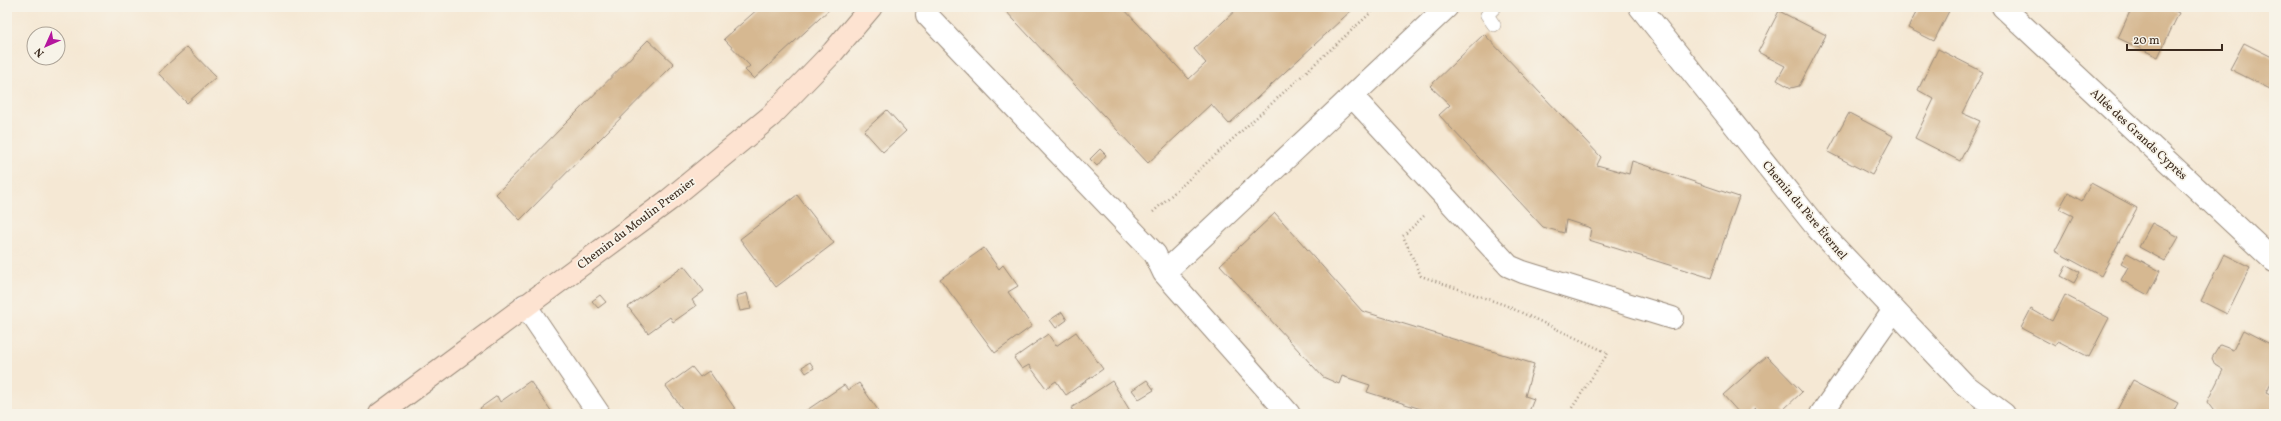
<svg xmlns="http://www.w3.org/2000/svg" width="2281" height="421" viewBox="0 0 2281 421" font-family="Vollkorn,serif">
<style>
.building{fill:#d6b891}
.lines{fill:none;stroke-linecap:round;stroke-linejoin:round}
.lane-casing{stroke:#988979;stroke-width:14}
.street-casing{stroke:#988979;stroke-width:24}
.secondary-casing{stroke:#988979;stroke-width:24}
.path{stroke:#988979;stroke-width:2.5;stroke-dasharray:1 3;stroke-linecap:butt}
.lane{stroke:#fff;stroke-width:13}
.street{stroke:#fff;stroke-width:22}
.secondary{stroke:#fde3d1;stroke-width:22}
.labels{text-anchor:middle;stroke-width:3.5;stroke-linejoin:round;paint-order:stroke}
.street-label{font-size:12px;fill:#3b2a1e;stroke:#f7f3e8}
</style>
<rect width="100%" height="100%" fill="#f7f3e8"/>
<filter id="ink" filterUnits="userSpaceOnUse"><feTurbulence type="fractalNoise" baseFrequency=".025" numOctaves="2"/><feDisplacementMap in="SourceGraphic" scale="8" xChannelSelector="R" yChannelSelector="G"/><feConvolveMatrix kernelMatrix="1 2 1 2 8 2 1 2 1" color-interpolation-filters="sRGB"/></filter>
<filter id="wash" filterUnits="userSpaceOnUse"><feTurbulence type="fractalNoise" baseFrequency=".012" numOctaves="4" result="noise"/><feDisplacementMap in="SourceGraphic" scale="16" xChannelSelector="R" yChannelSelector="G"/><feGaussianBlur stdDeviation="0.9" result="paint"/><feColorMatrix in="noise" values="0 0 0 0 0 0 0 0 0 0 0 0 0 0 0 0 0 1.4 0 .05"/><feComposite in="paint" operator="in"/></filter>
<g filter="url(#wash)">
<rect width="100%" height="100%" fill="#f5e8d4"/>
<g id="blocks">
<path class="building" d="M760,7H832L754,79L745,70L750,66L724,39Z
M1002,7H1122L1189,79L1206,63L1194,49L1239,7H1355L1229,124L1211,104L1148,163Z
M1919,7H1951L1934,41L1908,28Z
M2132,7H2166L2179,13L2158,57L2118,38Z
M1779,11L1826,35L1799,86L1791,88L1777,80L1785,66L1758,52Z
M1484,34L1601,157L1597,165L1629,174L1632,161L1739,197L1711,278L1589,240L1591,228L1566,220L1564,233L1543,227L1439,115L1450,105L1430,86Z
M648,40L674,64L520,220L496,194Z
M2244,43L2274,58V91L2230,69Z
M187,47L216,77L187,103L158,73Z
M1938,49L1983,72L1962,113L1980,121L1960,161L1915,138L1934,99L1918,90Z
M887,110L906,131L883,152L864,131Z
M1849,113L1893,136L1872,175L1828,152Z
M1100,149L1106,155L1097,166L1090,159Z
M2091,183L2137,208L2101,276L2055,251L2073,216L2059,209L2068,193L2082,201Z
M797,195L834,243L776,287L740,239Z
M1275,213L1362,311L1534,364L1525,396L1534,399L1528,414H1437L1367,392L1370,385L1342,376L1339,384L1323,377L1220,265Z
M2152,223L2179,237L2165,261L2139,247Z
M984,248L999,269L1003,265L1018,286L1008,292L1032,326L995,353L940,279Z
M2127,253L2160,271L2148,295L2121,280L2128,267L2121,263Z
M2224,254L2250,267L2227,314L2201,301Z
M2067,265L2080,272L2074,283L2061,276Z
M684,266L704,291L692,300L696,306L673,322L670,317L648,333L628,307Z
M747,293L751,309L740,311L736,296Z
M600,295L606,302L598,308L592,301Z
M2065,295L2109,318L2089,357L2058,341L2055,346L2021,328L2031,309L2052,321Z
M1062,312L1067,320L1056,328L1050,320Z
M2243,330L2274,346V377L2266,392L2274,396V414H2216L2207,402L2223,370L2215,365L2212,358L2220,345L2233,350Z
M1076,332L1103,369L1066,395L1056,381L1046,388L1029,365L1022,369L1014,358L1048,334L1056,346Z
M1767,356L1802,392L1783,410L1787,414H1761L1755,408L1748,414H1740L1723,395Z
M810,362L814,368L806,373L802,367Z
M692,367L700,377L709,371L736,410L731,414H686L666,386Z
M1147,380L1154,390L1139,399L1132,390Z
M2133,380L2178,403L2172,414H2115Z
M530,381L552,412L549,414H484L480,408L497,396L500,402Z
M1112,381L1132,414H1075L1071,408Z
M859,383L878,410L871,414H801L844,385L848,390Z"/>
</g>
</g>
<g filter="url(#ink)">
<use href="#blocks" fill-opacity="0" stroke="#988979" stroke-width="1"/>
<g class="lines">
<defs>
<path id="lane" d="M1494,25L1487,15L1495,7"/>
<path id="street" d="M1640,7L1817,228L1964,384L2004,414
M2003,7L2274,261
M927,15L1155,254L1164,273L1289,414
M1352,96L1509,266L1523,272L1672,318
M1164,273L1447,7
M525,305L599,414
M1821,414L1894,310"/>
<path id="secondary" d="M380,414L669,200L771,116L833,52L871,7"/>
</defs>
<use href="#lane" class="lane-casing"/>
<use href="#street" class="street-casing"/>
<use href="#secondary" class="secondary-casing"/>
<path class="path" d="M1153,212L1377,7
M1424,216L1403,236L1421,276L1505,305L1608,353L1568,414"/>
<use href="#lane" class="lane"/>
<use href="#street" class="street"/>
<use href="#secondary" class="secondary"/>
</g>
</g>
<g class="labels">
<g class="street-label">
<text transform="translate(2139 134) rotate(43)" y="4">Allée des Grands Cyprès</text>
<text transform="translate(1805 210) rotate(50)" y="4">Chemin du Père Éternel</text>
<text transform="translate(636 223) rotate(-37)" y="4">Chemin du Moulin Premier</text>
</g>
</g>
<rect width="2281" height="421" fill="none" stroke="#f7f3e8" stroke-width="24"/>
<g transform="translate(46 46) rotate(225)"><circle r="19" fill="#f7f3e8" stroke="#aca397"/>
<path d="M0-3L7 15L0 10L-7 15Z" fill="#b5179e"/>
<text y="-6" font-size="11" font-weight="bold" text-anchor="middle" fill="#3b2a1e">N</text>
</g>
<path d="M2127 44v6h95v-6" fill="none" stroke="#3b2a1e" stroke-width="2"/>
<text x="2133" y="44" font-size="12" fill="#3b2a1e" stroke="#f7f3e8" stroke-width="3" paint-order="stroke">20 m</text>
</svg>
